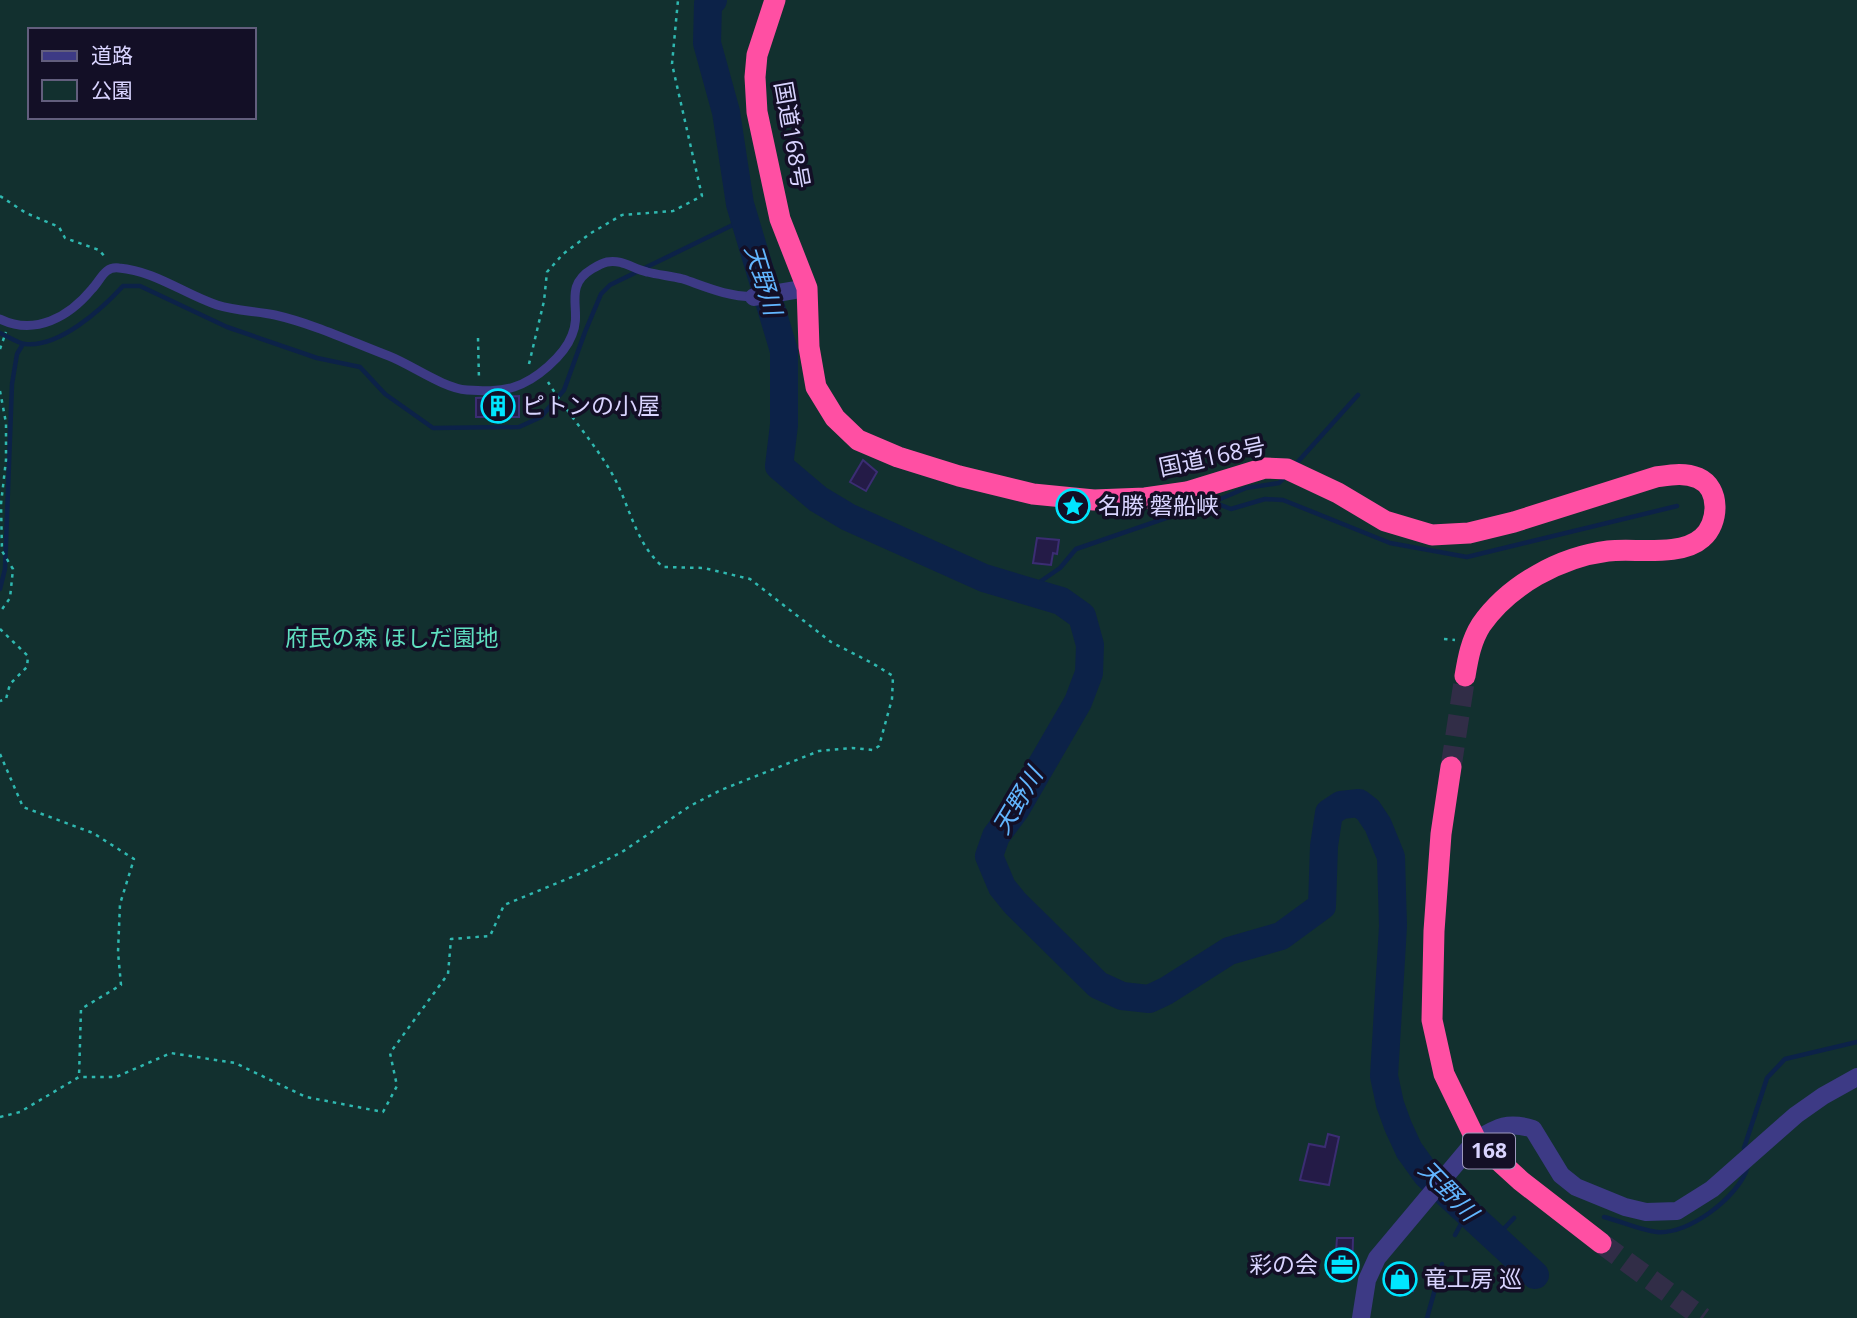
<svg xmlns="http://www.w3.org/2000/svg" width="1857" height="1318" viewBox="0 0 1857 1318" font-family="'Open Sans','Noto Sans JP',sans-serif">
<style>
.green{fill:#12302f;fill-rule:evenodd}
.lines{fill:none;stroke-linecap:round;stroke-linejoin:round}
.stream{stroke:#0c2248;stroke-width:4.5}
.river{stroke:#0c2248;stroke-width:28}
.building{fill:#241b47;stroke:#3b2d73;stroke-width:2}
.highway-tunnel{stroke:#312d47;stroke-width:21;stroke-dasharray:21 10;stroke-linecap:butt}
.path{stroke:#2fb8b0;stroke-width:2.5;stroke-dasharray:3.5 5;stroke-linecap:butt}
.lane{stroke:#3d3a85;stroke-width:9}
.street{stroke:#3d3a85;stroke-width:18}
.highway{stroke:#ff4fa3;stroke-width:21}
.labels{text-anchor:middle;stroke-width:7;stroke-linejoin:round;paint-order:stroke}
.shield{fill:#130f26;stroke:#9e99be;stroke-width:2}
.shield-label{font-size:21px;font-weight:bold;fill:#d9d4ff}
.street-label{font-size:23px;fill:#d9d4ff;stroke:#130f26}
.poi-label{font-size:23px;fill:#d9d4ff;stroke:#130f26;text-anchor:start}
.park-label{font-size:23px;fill:#5fe0c0;stroke:#130f26}
.water-label{font-size:24px;font-style:italic;fill:#62b6ff;stroke:#130f26}
</style>
<rect width="100%" height="100%" fill="#130f26"/>
<path class="green" d="M0,0H1857V1318H0ZM30,30H254V117H30Z"/>
<g class="lines">
<path class="stream" d="M0,333C8,336 17,343 25,344C59,348 102,309 123,286H140L227,327L317,358L360,367L385,394L433,428L519,427L541,417L564,390L585,332L601,294L610,285L745,219
M1295,465L1358,395
M1213,502L1231,509L1265,499L1283,500L1390,543L1467,557L1677,506
M0,589L5,569L12,384L17,354L23,344
M1028,590L1060,568L1076,549L1213,502L1246,488L1279,483L1285,477
M1744,1148L1767,1078L1785,1059L1857,1042
M1604,1217C1621,1221 1639,1230 1657,1232C1688,1235 1737,1198 1747,1169
M1455,1235L1467,1213
M1495,1238L1514,1218
M1427,1318L1442,1264"/>
<path class="river" d="M713,0L708,4L707,43L726,112L740,204L784,351V425L779,466L818,499L848,517L984,578L1061,601L1082,616L1090,645L1089,673L1078,702L1016,809L996,836L989,856L1002,887L1015,903L1098,985L1122,996L1149,999L1166,991L1229,951L1281,936L1322,906L1324,846L1329,813L1341,805L1359,803L1368,810L1378,825L1391,857L1393,926L1384,1076L1390,1104L1398,1126L1409,1150L1427,1175L1535,1275"/>
</g>
<path class="building" d="M519,396V417H476V398Z
M863,460L877,472L866,491L850,482Z
M1037,538L1059,540L1057,554L1053,553L1051,565L1033,563Z
M1328,1134L1339,1137L1329,1185L1300,1180L1309,1144L1325,1147Z
M1337,1238H1353L1352,1278L1330,1277V1252H1336Z
M1388,1269L1416,1273L1413,1291L1385,1286Z"/>
<g class="lines">
<path class="highway-tunnel" d="M1451,767L1465,676
M1601,1243L1703,1318"/>
<path class="path" d="M0,196L26,213L59,227L65,238L99,250L106,258
M478,338L479,380
M0,349L6,332
M529,364L544,301L547,272L563,254L591,233L622,215L673,211L702,196L672,64L678,0
M0,391L6,423V460L1,504L2,551L13,569L10,598L0,612
M0,629L28,656L27,667L10,684L6,699L0,701
M1444,639L1455,640
M0,754L23,807L93,833L134,859L120,904L118,952L121,985L81,1009L79,1077
M0,1117L20,1112L79,1077H116L171,1053L235,1063L306,1097L383,1112L397,1086L390,1053L448,974L451,939L490,936L504,905L579,874L622,852L690,806L721,790L819,751L852,748L873,750L879,746L892,699L893,676L872,663L831,642L750,579L704,568L663,567C634,542 630,504 611,472C593,441 567,413 548,382"/>
<path class="lane" d="M0,319C35,336 69,317 92,289C101,280 104,266 119,268C155,271 184,294 217,305C236,311 256,311 275,315C314,324 352,342 389,356C412,365 443,388 467,390C482,391 499,392 514,387C536,380 564,356 572,335C583,310 562,287 592,269C597,266 602,263 607,262C622,259 633,269 647,272C659,275 671,276 683,279C709,288 726,296 754,297"/>
<path class="street" d="M754,297L807,288
M1361,1318L1367,1280L1377,1258L1476,1140C1498,1127 1508,1121 1533,1129L1561,1175L1576,1187L1625,1207L1646,1212L1677,1211L1712,1189L1796,1115L1823,1096L1857,1077"/>
<path class="highway" d="M775,0L757,55L755,77L757,112L780,219L807,288L809,347L816,387L835,418L858,440L898,457L959,476L1033,494L1094,500L1145,498L1187,492L1265,468L1287,469L1338,493L1385,521L1432,535L1469,533L1514,522L1656,477C1670,475 1684,472 1698,478C1721,488 1719,524 1702,538C1681,557 1635,548 1608,551C1560,557 1509,585 1481,625C1471,641 1468,658 1465,676
M1451,767L1441,834L1434,931L1432,1020L1444,1074L1476,1140L1521,1181L1601,1243"/>
</g>
<defs>
<symbol id="building-ring" viewBox="-11 -11 22 22"><circle r="9.5" fill="#130f26" stroke="#00e5ff" stroke-width="1.5"/><path d="M-4-6H4V6H1V3H-1V6H-4ZM-2.5-4.3h1.7v1.8h-1.7ZM.8-4.3h1.7v1.8H.8ZM-2.5-1h1.7V.8h-1.7ZM.8-1h1.7V.8H.8Z" fill="#00e5ff"/></symbol>
<symbol id="sight-ring" viewBox="-11 -11 22 22"><circle r="9.5" fill="#130f26" stroke="#00e5ff" stroke-width="1.5"/><path d="M0-6L1.8-2.2L6-1.7L2.9 1.2L3.7 5.4L0 3.3L-3.7 5.4L-2.9 1.2L-6-1.7L-1.8-2.2Z" fill="#00e5ff"/></symbol>
<symbol id="office-ring" viewBox="-11 -11 22 22"><circle r="9.5" fill="#130f26" stroke="#00e5ff" stroke-width="1.5"/><path d="M-6-3h4V-5.5h4V-3h4V5H-6ZM-1-4.5V-3h2v-1.5ZM-6 0V1H6V0Z" fill="#00e5ff"/></symbol>
<symbol id="shop-ring" viewBox="-11 -11 22 22"><circle r="9.5" fill="#130f26" stroke="#00e5ff" stroke-width="1.5"/><path d="M-5-2.5h2.3a2.7 3.5 0 0 1 5.4 0H5L5.5 6h-11ZM-1.5-2.5h3a1.5 2.3 0 0 0-3 0Z" fill="#00e5ff"/></symbol>
</defs>
<g fill-rule="evenodd">
<use href="#building-ring" x="479" y="387" width="38" height="38"/>
<use href="#sight-ring" x="1054" y="487" width="38" height="38"/>
<use href="#office-ring" x="1323" y="1246" width="38" height="38"/>
<use href="#shop-ring" x="1381" y="1260" width="38" height="38"/>
</g>
<g class="labels">
<rect class="shield" x="1463" y="1133.5" width="52" height="35" rx="5"/>
<g class="shield-label">
<text x="1489" y="1158">168</text>
</g>
<g class="street-label">
<text transform="translate(792 135) rotate(80)" y="8">国道168号</text>
<text transform="translate(1212 457) rotate(-12)" y="8">国道168号</text>
</g>
<g class="poi-label">
<text x="522" y="414">ピトンの小屋</text>
<text x="1098" y="514">名勝 磐船峡</text>
<text x="1318" y="1273" text-anchor="end">彩の会</text>
<text x="1424" y="1287">竜工房 巡</text>
</g>
<g class="park-label">
<text x="392" y="646">府民の森 ほしだ園地</text>
</g>
<g class="water-label">
<text transform="translate(763 280) rotate(73)" y="8">天野川</text>
<text transform="translate(1018 801) rotate(-59)" y="8">天野川</text>
<text transform="translate(1448 1191) rotate(46)" y="8">天野川</text>
</g>
</g>
<rect x="28" y="28" width="228" height="91" fill="#130f26" stroke="#625e7d" stroke-width="2"/>
<rect x="42" y="51" width="35" height="10" fill="#3d3a85" stroke="#625e7d" stroke-width="2"/>
<text x="91" y="63" font-size="21" fill="#d9d4ff">道路</text>
<rect x="42" y="80" width="35" height="21" fill="#12302f" stroke="#625e7d" stroke-width="2"/>
<text x="91" y="98" font-size="21" fill="#d9d4ff">公園</text>
</svg>
